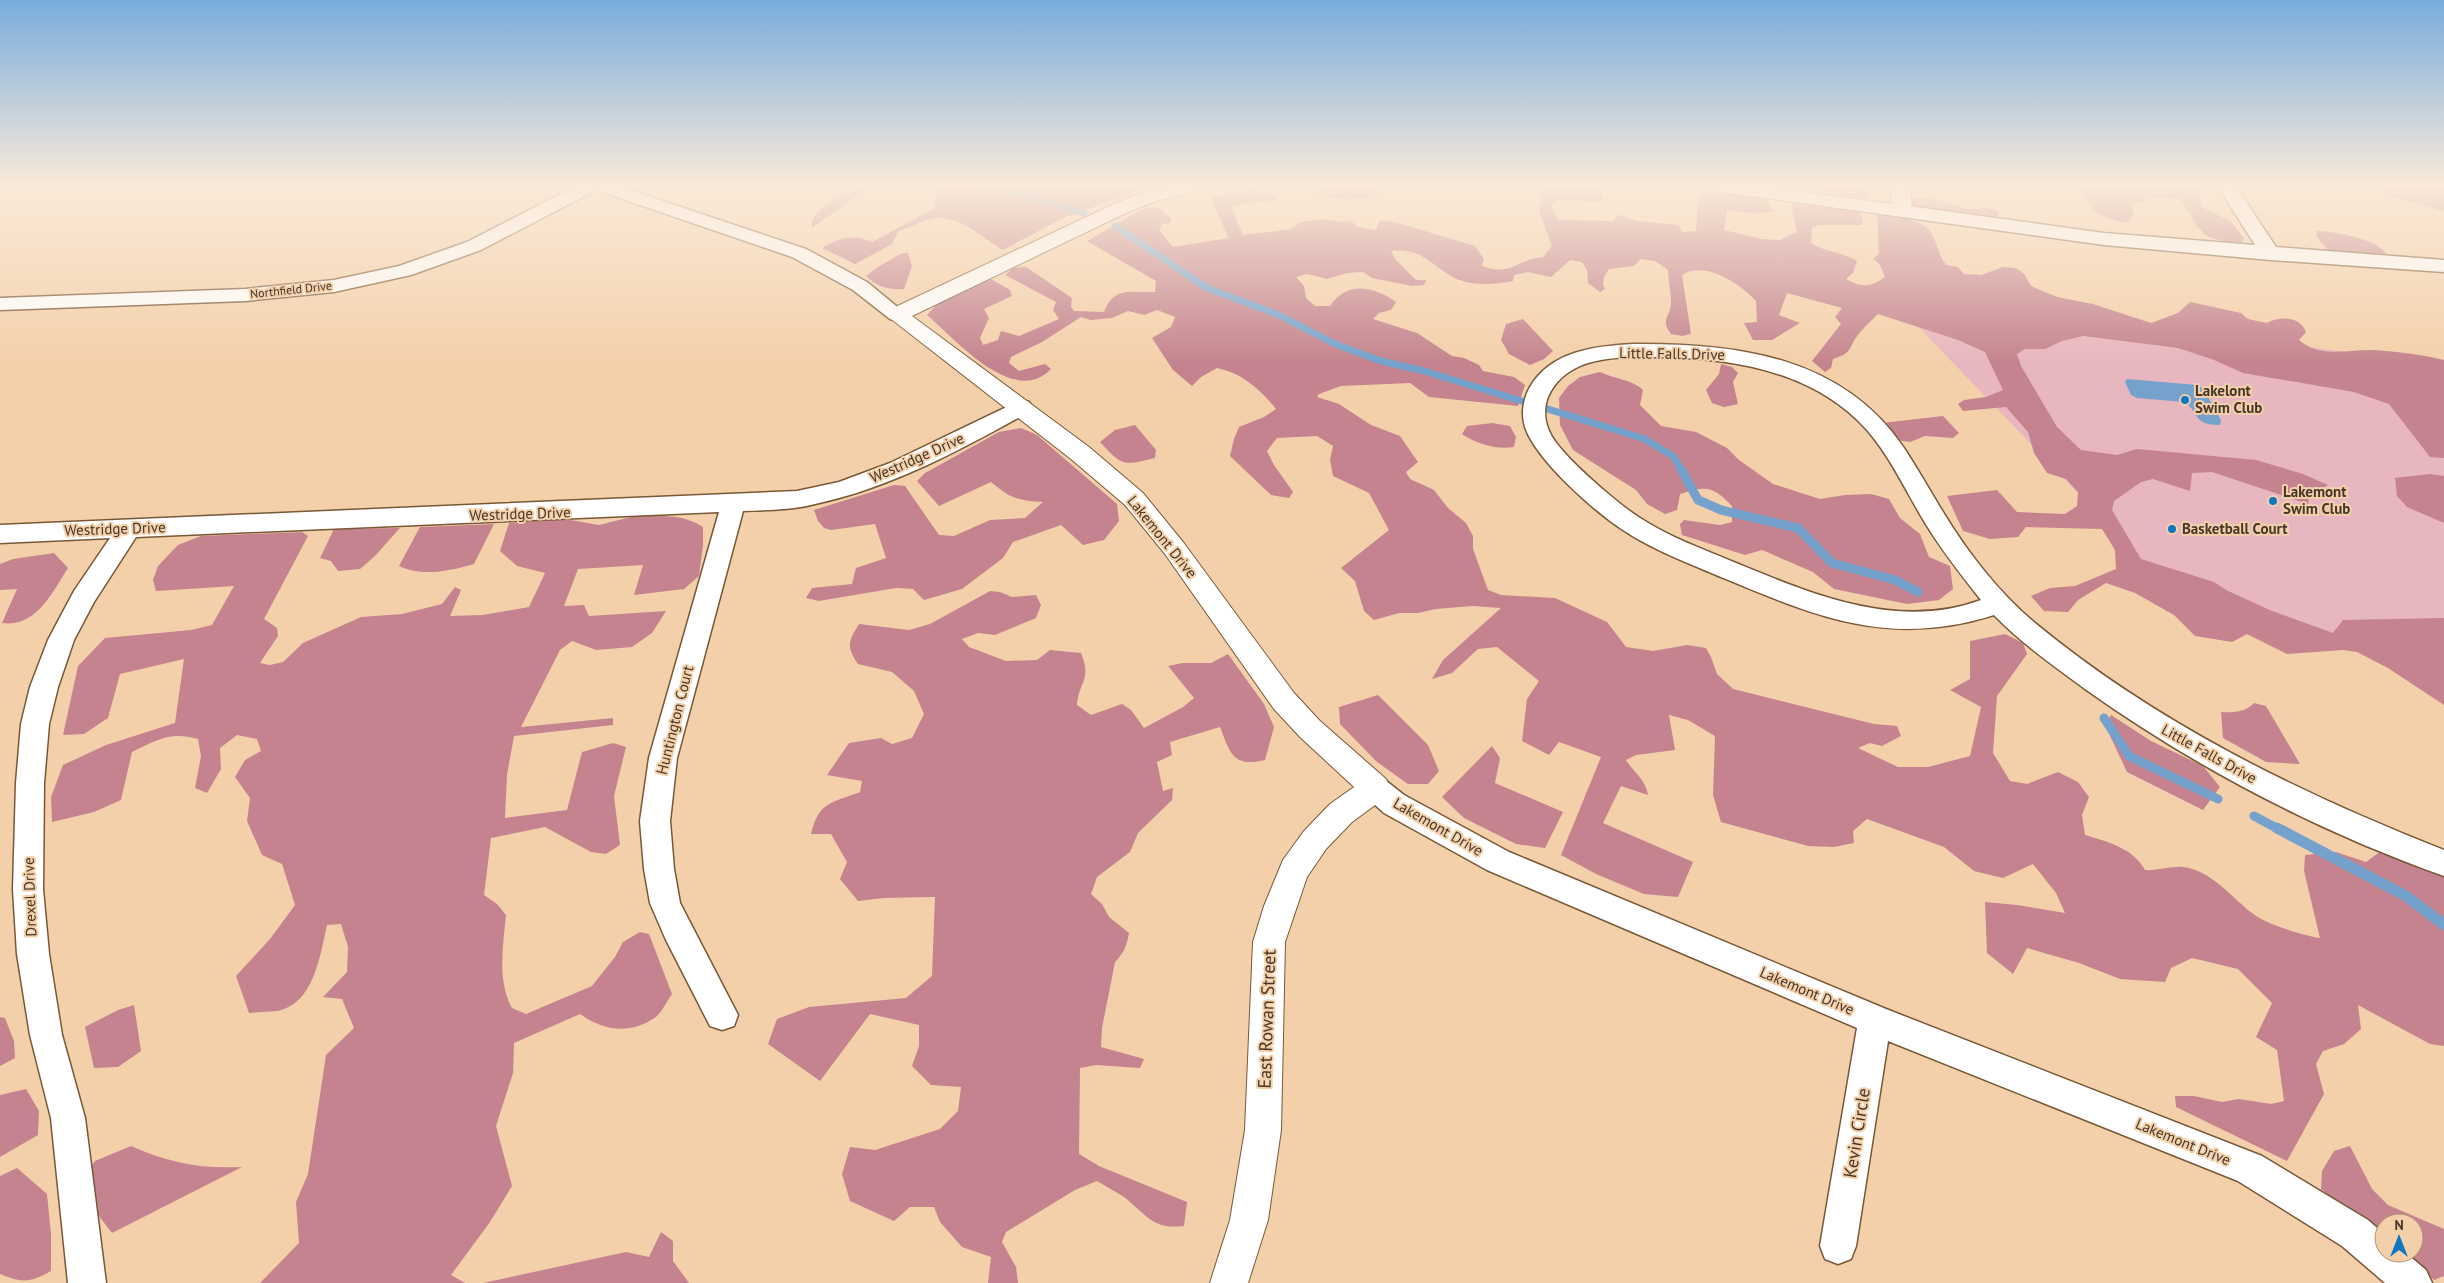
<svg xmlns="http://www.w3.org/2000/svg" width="2444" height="1283" viewBox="0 0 2444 1283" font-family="'PT Sans',sans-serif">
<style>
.green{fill:#e8b6be}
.forest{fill:#c4838e}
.water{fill:#74a2cd}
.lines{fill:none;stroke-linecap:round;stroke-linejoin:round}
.stream-far2{stroke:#74a2cd;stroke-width:7}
.stream-far1{stroke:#74a2cd;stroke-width:9}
.stream{stroke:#74a2cd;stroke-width:11}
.street-casing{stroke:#785836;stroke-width:3}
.secondary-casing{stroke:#785836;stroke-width:2}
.street{fill:#fff;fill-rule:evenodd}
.secondary{fill:#fff;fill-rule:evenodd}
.poi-dot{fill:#0f77c2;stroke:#f4d0aa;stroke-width:2}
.labels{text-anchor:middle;stroke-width:4;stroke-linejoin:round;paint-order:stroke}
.far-street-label{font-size:12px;fill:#463728;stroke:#f4d0aa}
.street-label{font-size:15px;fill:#463728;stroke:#f4d0aa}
.poi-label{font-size:15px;font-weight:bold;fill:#463728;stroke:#f4d0aa;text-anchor:start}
.near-street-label{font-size:18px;fill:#463728;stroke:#f4d0aa}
</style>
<rect width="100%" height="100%" fill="#f4d0aa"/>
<path class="green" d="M1888,295L2444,364V672L2226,606L2141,559Z"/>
<path class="forest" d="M862,185H877L871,186L812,228V220L824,205Z
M940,185H1155L1065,217L1003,250C982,238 963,217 937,218C925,219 910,227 899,231L892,244L855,264L822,248C841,237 851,234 872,242L935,208V197Z
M1315,185H1379L1381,194C1365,201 1336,200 1318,196Z
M1538,185H1599L1604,202L1558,200L1551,205L1558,220L1614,221L1618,215L1637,221L1678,225L1683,232L1696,231L1698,197C1720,190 1764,184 1773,212L1751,213L1727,210L1724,230L1762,239L1780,240L1797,232L1791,205L1797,200L1859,210L1863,220L1861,225H1818L1812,228L1811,243C1825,252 1842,252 1857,261L1853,273L1846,279C1862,288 1871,287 1885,277L1880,265L1874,259L1879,253L1877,213C1893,217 1922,218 1931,233C1938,244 1938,254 1946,265L1958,267L1964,274L1981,275L2003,267L2016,268L2024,274L2031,286L2057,297L2093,304L2151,323L2178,313L2190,302L2241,313L2248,319L2267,323C2279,316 2300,316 2306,332L2299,340C2321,359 2348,349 2374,350C2398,352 2421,354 2444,360V458L2430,457L2389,404L2354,392L2243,373L2214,360L2178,348L2083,336L2062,341L2045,349H2025L2017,354L2021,366L2057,427L2081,450L2117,455L2137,449L2256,460L2303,474L2328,485L2309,496L2308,504L2212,472L2192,473L2190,491L2153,479L2141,482L2114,501L2112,510L2141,559L2214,582L2226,590L2272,611L2333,633L2343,620L2444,618V705L2388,668L2357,652L2343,650L2287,654L2247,634L2232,642L2195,636L2174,615L2135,593L2106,583L2078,600L2068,612L2044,611L2031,596L2050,588L2075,586L2116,569L2115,550L2102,529L2026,527L2018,537L1990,539L1963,531L1947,496L1997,490L2017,512L2065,514L2077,506L2078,492L2066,479L2047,473L2034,453L2028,432L2006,407L1963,411L1958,404L1964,400L1986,397L2003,390L1985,352L1958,340L1878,314C1871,321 1863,328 1858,335C1847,349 1854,352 1833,359L1831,368L1825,372L1812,361L1841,324L1835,317L1842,308L1787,293L1779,315L1800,323L1772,340H1753L1744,323L1757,322L1756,301C1740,284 1706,260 1682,275L1691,334L1682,336L1671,334C1659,318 1672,316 1671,301C1671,291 1668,281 1668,270L1655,261L1641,259L1634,266L1609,269C1604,276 1601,281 1605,289L1600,292L1588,283L1587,270L1582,262L1570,260L1551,277L1528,272L1514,275L1513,281C1492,285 1465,287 1446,273C1426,259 1417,248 1391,251L1396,260L1416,280H1426L1424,285L1412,286L1372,278L1363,272L1347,273L1327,279L1307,274L1296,277L1304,286L1306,298L1315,306H1330C1347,281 1373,286 1396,302L1391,310L1379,313L1373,319L1417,333L1452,356L1464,358L1479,365L1483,371L1514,377L1525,385L1518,406L1429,397L1410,383L1341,386L1319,394L1317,397L1339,404L1371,425L1400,436L1418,462L1406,472L1410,479L1434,490L1448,508L1466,523L1473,536V549L1488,590L1501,595L1555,598L1607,622L1626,647L1653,651L1687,645L1706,648L1711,657L1717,674L1733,689L1874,724L1897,726L1901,736L1882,746L1870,743L1858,748L1898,767H1928L1970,756L1981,707L1950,690L1970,679V641L2005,634L2023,643L2027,654L1997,696L1993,753L2010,781L2027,784L2058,772L2078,782L2089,797L2082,815L2085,835C2108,842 2133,848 2145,870C2157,871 2171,866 2183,867C2211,870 2231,897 2252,913C2265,924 2302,935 2320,938L2304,871L2305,855L2336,852L2366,862L2381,851L2444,875V1046L2430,1044L2358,1005L2361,1029L2344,1044L2323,1051L2316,1064L2324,1094L2287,1161L2176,1107L2175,1096H2194L2222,1102L2239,1099L2271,1104L2284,1101L2277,1050L2256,1037L2272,1003L2238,969L2192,958L2171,968L2165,982L2120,979L2079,963L2027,948L2013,974L1987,953L1985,902L2017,905L2065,913L2056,893L2033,864L2003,878L1974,871L1944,847L1867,819L1853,831L1854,843L1834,847L1808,846L1721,822L1713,795L1715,736L1688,720L1669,715L1675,750L1636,755L1626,760C1634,773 1646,780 1648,795L1621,786L1603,823L1693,862L1678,897L1644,894L1596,874L1561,855L1601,757L1559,742L1549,755L1522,741L1527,699L1539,681L1497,647L1478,649L1452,673L1432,679L1443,660L1501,608L1472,606L1436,609L1418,613H1399L1374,620L1364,611L1355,581L1341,568L1389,530L1369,493L1333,476L1330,460L1333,446L1317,436L1277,438L1267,451L1274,465L1293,492L1289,498L1271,495L1230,456L1234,439L1239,427L1264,417L1276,409C1260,389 1242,373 1217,368L1201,377L1192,386L1173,370L1152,338L1171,327L1175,317L1157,310L1144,315L1128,311L1112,318L1091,320L1081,317L1042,342L1011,357L1009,363L1019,371L1045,364L1051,369C1014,408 955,339 927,315L941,300L991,279L1010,290L1012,296L984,309L989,318L980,338L983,345L998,340L1001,331L1019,336L1059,319L1053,310L1056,302L1005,275L1013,268L1026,267L1072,298L1071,307L1074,311L1104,312C1114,285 1132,293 1155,292L1156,281L1087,241L1143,209L1157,207L1171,218L1170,223L1162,224L1159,230L1173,247L1229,238L1210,198C1230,193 1255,185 1274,195L1276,200L1231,206L1243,235L1291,229L1301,222L1323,219L1342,222L1351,221L1358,227L1376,230L1380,220L1398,223L1475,246L1484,259L1482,266C1512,277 1516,259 1543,257L1552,246L1539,211L1541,201Z
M1789,185H1859L1874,195L1864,198Z
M2077,185H2123L2132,189L2146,190L2154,186L2198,185L2202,207L2230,221L2244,238L2241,243C2197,239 2203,233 2180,199L2143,196L2145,202L2131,203L2134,215L2126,223C2098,217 2089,210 2077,185Z
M2372,185H2444V211L2395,198Z
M1909,198H1928L1968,209L1990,208L1999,212L1997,216L1911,206Z
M2317,231C2332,231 2379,239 2386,254L2328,250L2316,236Z
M902,253H908L912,266L904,289C889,290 877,287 866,276L878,267Z
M1523,319L1553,351L1544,359L1530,365L1509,354L1501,340L1506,324Z
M1721,364L1732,367L1738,373L1733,382L1738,404L1724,407L1712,403L1706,390L1719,374Z
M1600,372C1614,379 1631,379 1643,390L1640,405L1661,426L1696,432L1727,448L1739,460L1773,484L1820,499L1845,495L1871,494L1889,499L1900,518L1920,534L1929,557L1950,566L1953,589L1939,600L1907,604L1834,589L1813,572L1762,550L1745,555L1682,535L1680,524L1684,520L1720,525L1732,522V506C1712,485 1706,486 1680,494L1677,510L1665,514L1647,504L1636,490L1573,450L1560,425L1559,398L1568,386L1580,377Z
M1943,416L1959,433L1953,438L1925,436L1910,442L1895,440L1882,423Z
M1492,423L1510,426L1516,437L1514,447C1496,450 1477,444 1462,434L1467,426Z
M1135,425L1156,450L1155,458C1123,466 1122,466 1100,442L1115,430Z
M1021,428L1037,435L1117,504L1119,521L1104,540L1083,545L1061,525L1013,542L1003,558L962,589L924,600L913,589L896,588L819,601L806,598L812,588L852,584L856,568L886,558L875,524L831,530L824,528L818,521L814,510L894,485L905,486L939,535L954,536L990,520L1025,518L1043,502C1018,501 1010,498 991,482L939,506L917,481L925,473L999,432Z
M2430,474L2444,476V523L2407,507L2397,496L2395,478Z
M635,516C659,516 682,513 703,527V545L699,576L684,589L634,595L643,565L578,569L564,606L584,605L589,616L666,611L652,633L632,647L596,650L572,641L560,650L521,727L613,718V725L514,736L507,775L505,818L567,810L582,752L613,743L626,747L614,796L620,845L606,854L591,852L545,827L491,838L484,895L497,904L506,915C503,946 497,980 512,1008L526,1014L592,986L615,957L623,942L640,932L649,934L672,994C667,1001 662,1012 656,1017C630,1035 604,1031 580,1014L514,1043L513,1073L496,1126L512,1186L490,1222L451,1275L465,1283H260L299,1243L296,1202L308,1174L326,1055L354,1028L342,999L323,997L347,972L348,947L341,924L327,925C320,956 314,1004 277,1011C268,1012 258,1012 249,1013L236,976L270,939L295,905L282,864L262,855L247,821L250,798L235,777L245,760L261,751L257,739L237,735L220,748L221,769L207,793L195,788L201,756L198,739C170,731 157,740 132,752L121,800L94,812L52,822L51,797L63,765L106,745L175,723L184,659L120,674L108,718L84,734L63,735L78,666L105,638L191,630L212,625L234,586L156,591L153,580L158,566L178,545L201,536L302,532L308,536L264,619L277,628L278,636L260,663L270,665L283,662L303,643L361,617L402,614L442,604L455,587L461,590L450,616L483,615L529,607L545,573L517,566L500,551L509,523L565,519L599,525Z
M494,524L474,564C450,571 422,577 399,566L420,527Z
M400,528L374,557L360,569L338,571L331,561L320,558L334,529Z
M54,553L68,568C52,593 36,628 2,623L17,589L0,590V564L13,559Z
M990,591L1000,592L1012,597L1036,595L1041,605L1036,618L995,635L978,633L962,639L969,647L1006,661L1037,660L1050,650L1081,653C1092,681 1079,681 1077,705L1091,715L1122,704L1131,710L1144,728L1183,707L1194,698L1168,666L1183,663H1211L1228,654L1264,704L1274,727L1265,760C1232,768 1230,752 1220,727L1170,742L1172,755L1157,762L1163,791L1173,788L1172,800L1138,833L1130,852L1097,877L1091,894L1102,904L1109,917L1129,933C1127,945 1124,953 1115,962L1102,1028L1101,1047L1144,1059L1140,1068L1096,1065L1080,1068L1079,1154L1099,1166L1187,1202L1184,1226C1152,1230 1146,1214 1124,1197C1115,1191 1105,1186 1097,1181L1075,1190L1006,1232L1002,1242L1016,1267L1018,1283H988L991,1257L962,1247L940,1222L934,1207H910L894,1221L850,1201L842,1174L850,1147L875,1150L940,1129L958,1111L961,1087L931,1085L912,1066L919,1046V1025L870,1014L820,1081L768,1044L777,1019L809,1007L906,998L932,976L935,897L884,898L858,901L840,879L847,862L831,834H811C819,801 832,803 860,792L862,781L827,775L849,743L881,738L892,744L912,738L924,714L914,691L892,672L858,664C846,646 848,642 859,624L909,630L930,624Z
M1378,695L1428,745L1439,771L1428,784H1408L1377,762L1340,724L1339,707Z
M2254,703L2266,706L2300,764L2266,762L2223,738L2221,712C2233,713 2246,712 2254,703Z
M2111,715L2151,741L2203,766L2220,787L2203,810L2127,772L2105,725Z
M1492,746L1500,758L1495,783L1563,812L1545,848L1516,844L1464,818L1442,797Z
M134,1005L141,1051L118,1067L94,1068L85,1027L118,1010Z
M0,1017L5,1018L14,1041L15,1058L0,1066Z
M26,1089L39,1111L38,1135L0,1157V1095Z
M131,1146C170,1163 200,1169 242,1167L112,1233L95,1211L81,1181L95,1161Z
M2350,1146L2372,1189L2388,1205L2444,1229V1276L2434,1280L2402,1253H2414V1223H2384V1239L2321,1189L2322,1171L2334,1151Z
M17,1168L47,1194L51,1234V1271C30,1283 22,1283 0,1274V1176Z
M661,1232L673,1241V1261L689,1283H483L626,1252L649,1257Z"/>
<path class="water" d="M2127,379L2197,385L2203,388L2221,420L2220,425C2192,425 2201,413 2184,402L2137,398L2131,395L2125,382Z"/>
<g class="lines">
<path class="stream-far2" d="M992,185L1084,213
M1115,226L1207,288L1279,315L1335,344L1381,361L1424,371L1645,439L1674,457L1681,470"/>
<path class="stream-far1" d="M1681,469L1698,500L1721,510L1798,528L1832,563L1895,580L1918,592
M2104,718L2129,756L2218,799
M2254,816L2280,830"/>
<path class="stream" d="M2277,828L2406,896L2444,925"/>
<defs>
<path id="street" d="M578,185H615L806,249L867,282L907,315L904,319L897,321L890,319L853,290L792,257L596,190L481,250L411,275L334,292L245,301L0,310V298L245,289L334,280L399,266L467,242Z
M2217,185H2235L2276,247L2444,260V272L2271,260L2104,245L1902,217L1895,215L1893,211L1895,207L1902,205L2104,233L2255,245Z
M1633,344C1736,343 1842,356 1904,448C1918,469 1930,491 1943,512C1968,553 1999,593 2035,623C2156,723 2299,793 2444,850V876C2317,831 2195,767 2085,689C2054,666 2021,643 1994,615C1890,648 1817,617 1721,577C1688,563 1653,550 1623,530C1594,511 1536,460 1525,427C1521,414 1523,399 1530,387C1551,351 1595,346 1633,344ZM1663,357C1737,359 1815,372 1867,430C1892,459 1907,494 1927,526C1943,552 1962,576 1981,600C1898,631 1812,594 1736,563C1703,549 1669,537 1640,518C1618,504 1563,457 1551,435C1534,403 1556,373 1588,363C1612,356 1638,357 1663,357Z
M1021,400L1029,402L1032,407L1029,412C962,449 891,488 815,504C792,510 767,510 743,511L677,758L670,821L674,869L680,903L738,1015L734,1026L722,1030L710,1026L666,940L650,903L644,869L640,821L649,758L719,512L136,537L94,602L74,640L58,687L49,724L44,783L43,889L49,954L62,1035L85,1118L106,1283H68L51,1118L30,1035L17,954L13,889L16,783L21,724L30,687L48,640L74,591L110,538L0,543V525L797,491L839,482L890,463Z
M1375,776L1385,780L1404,795L1509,852L1886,1009L2262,1156L2368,1220L2384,1234V1253H2406L2426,1270L2432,1283H2385L2342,1246L2238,1181L1888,1041L1856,1246L1851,1259L1838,1264L1825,1259L1820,1246L1857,1028L1487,870L1384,813L1365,796L1361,788L1365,780Z"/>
<path id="secondary" d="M1177,185H1211L1208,189L1156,201L1128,212L912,316L1089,447L1143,493L1183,542L1294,693L1320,721L1386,779L1390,788L1386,797L1352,822L1326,849L1307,877L1285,942L1281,1130L1268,1220L1248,1283H1210L1230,1220L1245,1130L1253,942L1264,906L1283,860L1304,831L1330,804L1354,787L1300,737L1274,709L1165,554L1125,505L1071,459L886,315L889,310L1114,204L1143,193Z
M1704,185H1754L1892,204L1890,185H1910L1912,211L1909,215L1902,217L1714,191L1707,189Z"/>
</defs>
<use href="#street" class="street-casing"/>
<use href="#secondary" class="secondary-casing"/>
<use href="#street" class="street"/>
<use href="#secondary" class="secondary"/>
</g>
<linearGradient id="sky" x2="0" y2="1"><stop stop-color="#79addd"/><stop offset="0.51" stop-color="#faead9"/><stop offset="1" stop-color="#faead9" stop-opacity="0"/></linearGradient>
<rect width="2444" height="364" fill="url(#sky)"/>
<g class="poi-dot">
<circle cx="2185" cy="400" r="5"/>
<circle cx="2273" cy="501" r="5"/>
<circle cx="2172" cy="529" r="5"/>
</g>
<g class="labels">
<g class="far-street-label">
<text transform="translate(291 290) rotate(-6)" y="4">Northfield Drive</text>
</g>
<g class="street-label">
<text transform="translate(1672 354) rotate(1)" y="5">Little Falls Drive</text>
<text transform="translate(917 458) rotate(-24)" y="5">Westridge Drive</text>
<text transform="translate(520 514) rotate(-2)" y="5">Westridge Drive</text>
<text transform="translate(115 529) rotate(-2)" y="5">Westridge Drive</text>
<text transform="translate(1162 537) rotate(51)" y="5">Lakemont Drive</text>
<text transform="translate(675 720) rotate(-76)" y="5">Huntington Court</text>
<text transform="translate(2209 754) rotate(29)" y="5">Little Falls Drive</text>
<text transform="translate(1438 827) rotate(30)" y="5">Lakemont Drive</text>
<text transform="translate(30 897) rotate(-92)" y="5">Drexel Drive</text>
<text transform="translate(1807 991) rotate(23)" y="5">Lakemont Drive</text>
<text transform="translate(2183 1142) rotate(22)" y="5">Lakemont Drive</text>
</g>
<g class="poi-label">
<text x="2195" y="396">Lakelont<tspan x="2195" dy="17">Swim Club</tspan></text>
<text x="2283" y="497">Lakemont<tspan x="2283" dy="17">Swim Club</tspan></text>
<text x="2182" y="534">Basketball Court</text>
</g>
<g class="near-street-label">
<text transform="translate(1267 1019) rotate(-88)" y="6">East Rowan Street</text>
<text transform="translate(1857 1133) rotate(-81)" y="6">Kevin Circle</text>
</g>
</g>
<g transform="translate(2399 1238)"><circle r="24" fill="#f4d0aa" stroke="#ae9376"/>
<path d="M0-4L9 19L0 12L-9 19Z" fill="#0f77c2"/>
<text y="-8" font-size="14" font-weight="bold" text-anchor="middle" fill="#463728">N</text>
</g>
</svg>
